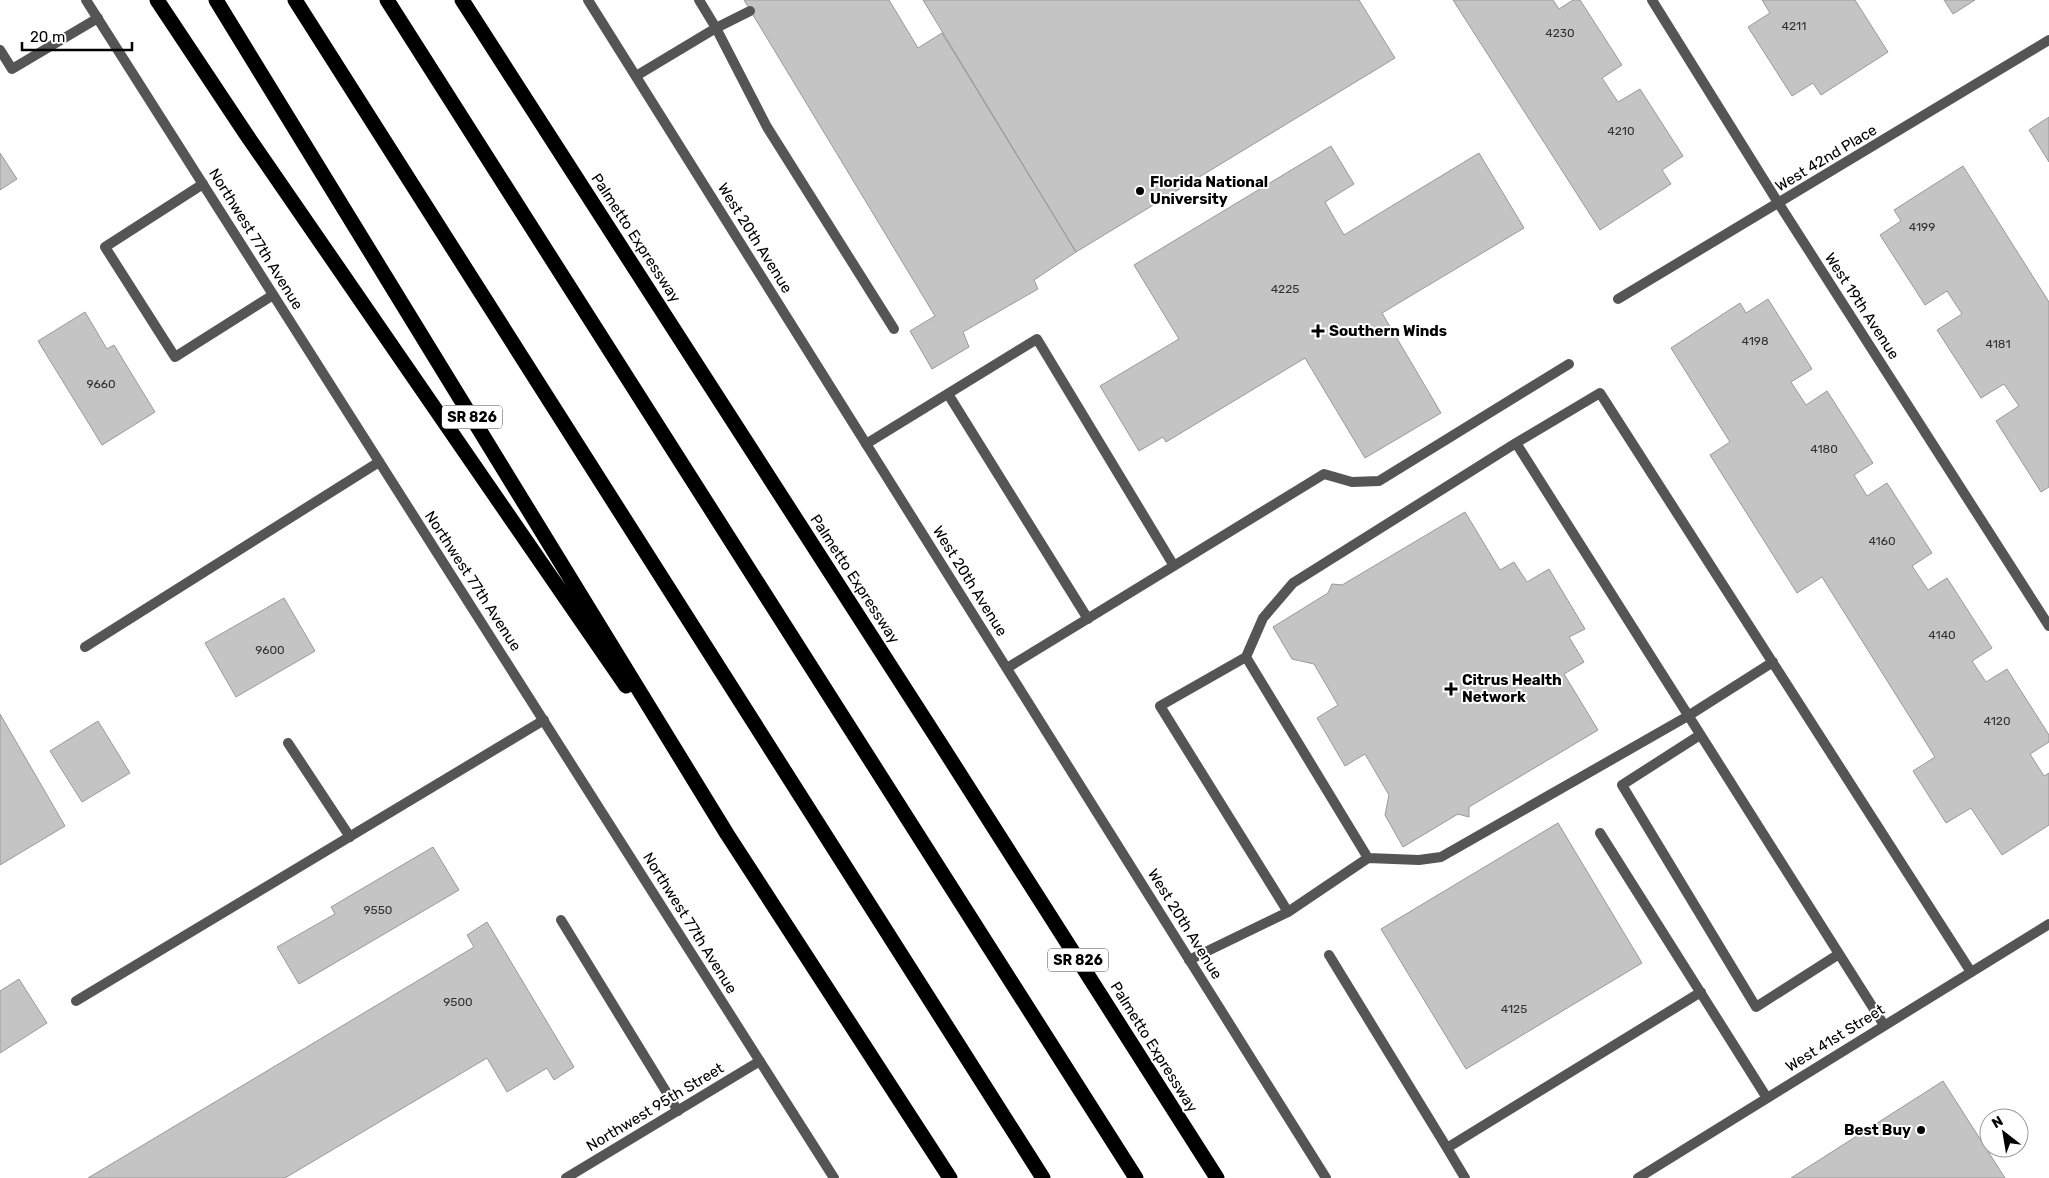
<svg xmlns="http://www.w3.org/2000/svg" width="2049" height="1178" viewBox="0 0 2049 1178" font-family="Rubik,sans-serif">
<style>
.building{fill:#c4c4c4;stroke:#999}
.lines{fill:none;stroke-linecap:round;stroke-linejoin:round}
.service{stroke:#555;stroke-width:10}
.minor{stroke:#555;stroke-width:10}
.tertiary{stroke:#555;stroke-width:10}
.motorway{stroke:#000;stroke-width:15}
.poi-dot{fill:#000;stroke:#fff;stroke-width:2}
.labels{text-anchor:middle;stroke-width:4;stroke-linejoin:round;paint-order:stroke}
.number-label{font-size:12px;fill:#313131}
.shield{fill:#fff;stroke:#4c4c4c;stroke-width:1}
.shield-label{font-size:14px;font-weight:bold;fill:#000}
.street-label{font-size:15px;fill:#000;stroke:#fff}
.poi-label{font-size:15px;font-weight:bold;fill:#000;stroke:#fff;text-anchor:start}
</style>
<rect width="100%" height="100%" fill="#fff"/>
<path class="building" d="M744,0H889L918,48L942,33L1076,252L1034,280L1038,289L963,332L969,347L932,369L910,331L935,316Z
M923,0H1359L1395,58L1076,252Z
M1453,0H1553L1559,9L1573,0H1580L1622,65L1602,78L1618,102L1640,89L1683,156L1662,170L1671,184L1600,230Z
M1762,0H1855L1888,52L1821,95L1813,83L1792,96L1748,27L1770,13Z
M1944,0H1975L1953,14Z
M2049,117V162L2029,130Z
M1331,146L1354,184L1325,202L1344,235L1479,153L1524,228L1382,313L1441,413L1365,458L1305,358L1166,442L1163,437L1139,451L1100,386L1179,339L1134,265Z
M0,153L17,179L0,190Z
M1963,166L2049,302V487L2041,492L1996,421L2019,406L2004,384L1981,398L1937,330L1962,314L1947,291L1925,305L1880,235L1901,221L1894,210Z
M1768,299L1812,369L1791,382L1806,405L1827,391L1873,463L1854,475L1867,496L1887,483L1932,553L1912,566L1928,590L1947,578L1992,648L1972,661L1986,682L2007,669L2049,735V742L2030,754L2044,776L2049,773V825L2002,855L1971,808L1946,823L1913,771L1935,757L1822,577L1797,593L1710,455L1730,442L1671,348L1740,303L1746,313Z
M85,312L107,349L114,345L155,412L102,445L38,341Z
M1465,512L1500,570L1514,562L1527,582L1549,569L1585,629L1569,637L1584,662L1564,674L1598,730L1469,807V817L1458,814L1403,847L1385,815L1389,795L1365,754L1345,766L1317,718L1338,705L1314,664L1292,659L1273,627L1328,593L1332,584L1342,585Z
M284,598L315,651L236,697L205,643Z
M0,714L65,826L0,865Z
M98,721L130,773L82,802L50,751Z
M1558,823L1642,963L1466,1069L1381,929Z
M433,847L459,890L299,984L277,947L335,914L331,907Z
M487,922L574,1067L554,1080L547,1068L507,1092L487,1058L285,1178H88L474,947L467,935Z
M19,979L47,1023L0,1053V991Z
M1943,1081L2005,1178H1791Z"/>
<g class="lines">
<path class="service" d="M699,0L716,28L767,127L894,329
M0,50L12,69L98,18
M636,76L716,28L750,11
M203,184L105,247L175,357L273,295
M948,394L1088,619
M866,444L1037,339L1174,566
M85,647L379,462
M1246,657L1368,858L1288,912L1160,706L1246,657L1263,618L1293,583L1516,443
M1007,668L1324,474L1352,482L1379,481L1569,364
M1700,735L1622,785L1756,1007L1839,954
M288,743L350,837
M1600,833L1767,1098
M1368,858L1419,860L1441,857L1688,716L1773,662
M561,920L678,1111
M1329,955L1447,1148
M1189,960L1288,912
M76,1001L544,720
M1884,1025L1516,443L1600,393L1971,972
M1465,1178L1447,1148L1701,992"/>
<path class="minor" d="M1652,0L1779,204L2049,626
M1618,299L2049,40"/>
<path class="tertiary" d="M86,0L834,1178
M588,0L1326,1178
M566,1178L760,1061
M1638,1178L2049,924"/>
<path class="motorway" d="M157,0L246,134L626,686
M216,0L727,834L950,1178
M295,0L1043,1178
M387,0L1136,1178
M462,0L940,743L1217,1178"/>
</g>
<g class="poi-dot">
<circle cx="1140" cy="191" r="5"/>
<path d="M1315.5 323.5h5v5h5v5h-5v5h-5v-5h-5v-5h5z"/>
<path d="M1448.5 681.5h5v5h5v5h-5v5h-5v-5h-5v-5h5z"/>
<circle cx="1921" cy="1130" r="5"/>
</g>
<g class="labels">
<g class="number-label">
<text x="1794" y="30">4211</text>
<text x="1560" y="37">4230</text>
<text x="1621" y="135">4210</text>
<text x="1922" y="231">4199</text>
<text x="1285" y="293">4225</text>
<text x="1755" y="345">4198</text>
<text x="1998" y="348">4181</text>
<text x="101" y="388">9660</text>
<text x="1824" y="453">4180</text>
<text x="1882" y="545">4160</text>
<text x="1942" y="639">4140</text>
<text x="270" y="654">9600</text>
<text x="1997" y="725">4120</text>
<text x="378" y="914">9550</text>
<text x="458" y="1006">9500</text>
<text x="1514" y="1013">4125</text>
</g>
<g class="shield">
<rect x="442" y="405.5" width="60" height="23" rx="4"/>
<rect x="1048" y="948.5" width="60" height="23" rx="4"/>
</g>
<g class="shield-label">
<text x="472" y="422">SR 826</text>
<text x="1078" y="965">SR 826</text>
</g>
<g class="street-label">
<text transform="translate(1826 158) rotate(-31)" y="5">West 42nd Place</text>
<text transform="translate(636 238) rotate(57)" y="5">Palmetto Expressway</text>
<text transform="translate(755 238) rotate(58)" y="5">West 20th Avenue</text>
<text transform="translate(256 239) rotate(58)" y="5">Northwest 77th Avenue</text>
<text transform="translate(1862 306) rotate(57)" y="5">West 19th Avenue</text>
<text transform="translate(855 579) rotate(57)" y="5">Palmetto Expressway</text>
<text transform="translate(473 581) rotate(57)" y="5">Northwest 77th Avenue</text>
<text transform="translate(970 581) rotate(58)" y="5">West 20th Avenue</text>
<text transform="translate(690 923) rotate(58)" y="5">Northwest 77th Avenue</text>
<text transform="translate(1185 924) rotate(58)" y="5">West 20th Avenue</text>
<text transform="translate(1835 1038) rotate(-32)" y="5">West 41st Street</text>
<text transform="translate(1154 1047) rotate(58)" y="5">Palmetto Expressway</text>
<text transform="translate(655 1107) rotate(-31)" y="5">Northwest 95th Street</text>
</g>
<g class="poi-label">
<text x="1150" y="187">Florida National<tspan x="1150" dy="17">University</tspan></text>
<text x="1329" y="336">Southern Winds</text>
<text x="1462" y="685">Citrus Health<tspan x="1462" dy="17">Network</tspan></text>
<text x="1911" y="1135" text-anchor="end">Best Buy</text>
</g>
</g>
<g transform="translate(2004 1133) rotate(329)"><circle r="24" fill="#ffffff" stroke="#999999"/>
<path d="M0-4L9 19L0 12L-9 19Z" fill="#000000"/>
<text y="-8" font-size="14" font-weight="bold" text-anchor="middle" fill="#000000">N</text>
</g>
<path d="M22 42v8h110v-8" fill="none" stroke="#000000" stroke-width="2.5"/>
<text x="30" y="42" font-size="15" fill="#000000" stroke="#ffffff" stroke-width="4" paint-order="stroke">20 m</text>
</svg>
